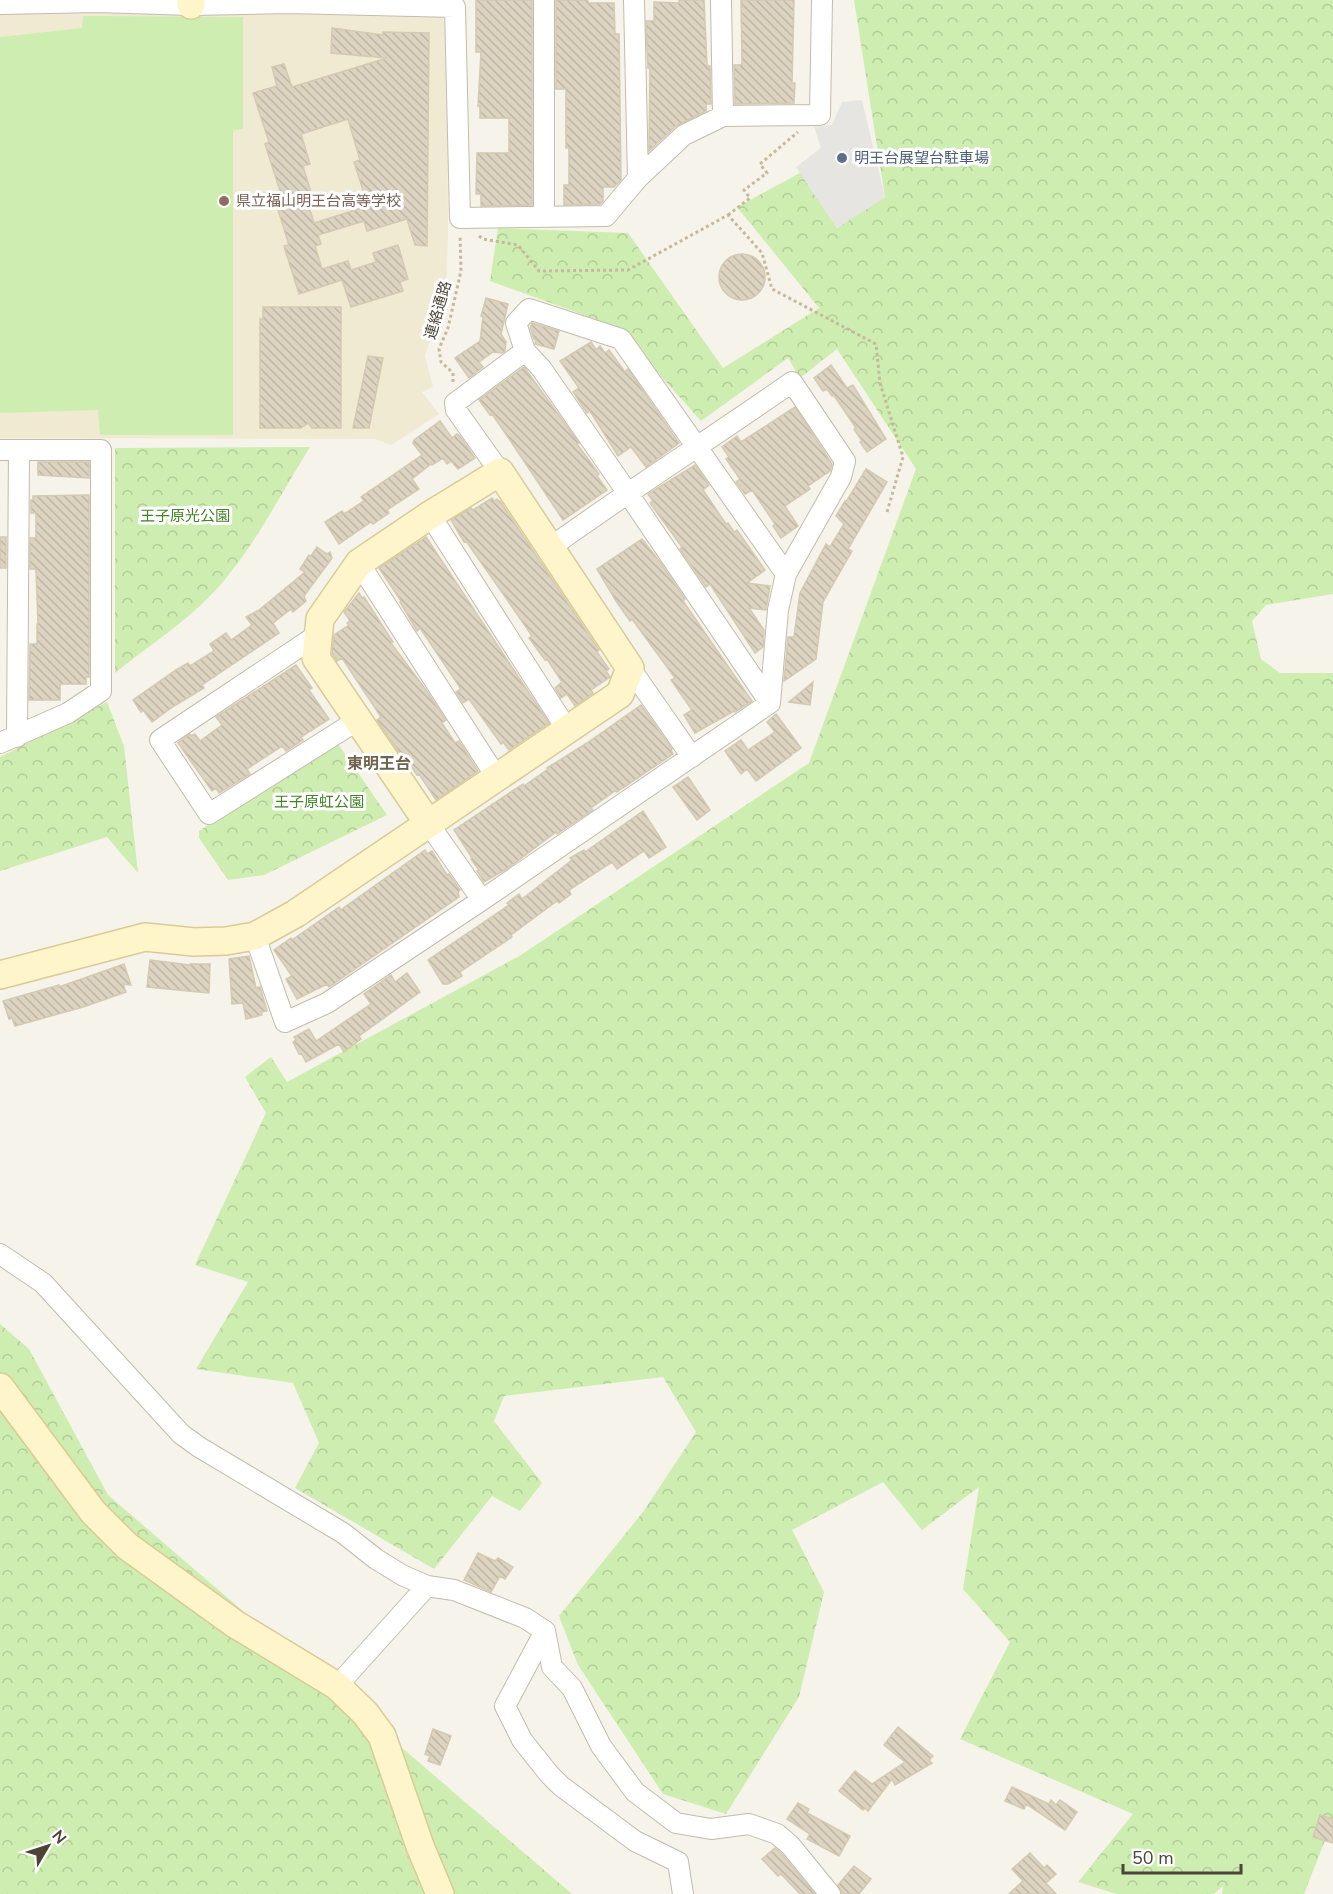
<svg xmlns="http://www.w3.org/2000/svg" width="1333" height="1894" viewBox="0 0 1333 1894" font-family="'Nunito Sans','Noto Sans JP',sans-serif">
<style>
.education{fill:#f0ead3}
.grass{fill:#ceedb0}
.forest{fill:url(#forest-crowns)}
.parking{fill:#e7e5e2}
.building{fill:url(#building-back-hatch);stroke:#d4c9b1;stroke-width:1.5;fill-rule:evenodd}
.lines{fill:none;stroke-linecap:round;stroke-linejoin:round}
.street-casing{stroke:#c3bcab;stroke-width:22}
.secondary-casing{stroke:#dacb96;stroke-width:30}
.path{stroke:#c6b99b;stroke-width:3;stroke-dasharray:3 3;stroke-linecap:butt}
.street{stroke:#fff;stroke-width:20}
.secondary{stroke:#fff5cb;stroke-width:27}
.service-dot{fill:#5c6f8a;stroke:#fff;stroke-width:2}
.education-dot{fill:#8d6e63;stroke:#fff;stroke-width:2}
.labels{text-anchor:middle;stroke-width:6;stroke-linejoin:round;paint-order:stroke}
.service-label{font-size:15px;fill:#4e5e75;stroke:#fff;text-anchor:start}
.education-label{font-size:15px;fill:#785e54;stroke:#fff;text-anchor:start}
.street-label{font-size:15px;fill:#4b4437;stroke:#fff}
.park-label{font-size:15px;fill:#428324;stroke:#fff}
.neighbourhood-label{font-size:16px;font-weight:bold;fill:#6f634d;stroke:#fff}
</style>
<defs>
<pattern id="forest-crowns" width="20" height="18" patternUnits="userSpaceOnUse" patternTransform="scale(1.5)"><rect width="20" height="18" fill="#ceedb0"/><path d="M2 6a3 3 0 1 1 6 0M12 15a3 3 0 1 1 6 0" fill="none" stroke="#b2cc98"/></pattern>
<pattern id="building-back-hatch" width="6" height="6" patternUnits="userSpaceOnUse" patternTransform="scale(1.5)"><rect width="6" height="6" fill="#dcd3c1"/><path d="M-1 5l2 2M0 0l6 6M5-1l2 2" fill="none" stroke="#beb6a6"/></pattern>
</defs>
<rect width="100%" height="100%" fill="#f6f3ea"/>
<path class="education" d="M0,13H390L439,15L447,22L448,237L446,292L425,356L433,387L422,392L439,414L391,445L375,439L0,438Z"/>
<path class="grass" d="M83,16L243,17V129L233,130V435H100L98,410L0,413V37L82,28Z"/>
<path class="forest" d="M854,0H1333V594L1266,605L1252,621L1261,659L1280,673H1333V1820L1304,1894H1222L1223,1886L1214,1894H1117L1078,1882L1133,1814L960,1739L1010,1642L963,1589L979,1487L922,1530L883,1482L792,1530L824,1592L799,1697L726,1814L663,1794L578,1665L559,1616L643,1512L696,1432L663,1377L504,1396L494,1421L542,1483L520,1511L492,1496L434,1569L295,1488L319,1443L293,1383L196,1369L248,1282L195,1265L266,1113L245,1077L271,1057L287,1082L521,955L809,763L916,469L837,349L800,378L788,358L701,421L617,327L490,281L498,228L628,233L723,368L819,308L737,207L800,173L837,228L885,197Z
M310,447C283,490 259,538 226,578C196,616 152,643 115,673V448Z
M107,702L124,746L138,873L107,837L0,871V757Z
M336,741L387,815L264,875L228,880L199,838V831Z
M0,1324L29,1349L108,1495L572,1894H0Z"/>
<path class="parking" d="M862,100L885,197L837,228L796,167L821,148L814,127L832,125L842,102Z"/>
<path class="building" d="M476,0H532V205L481,206V194H476L477,153H509V118H480V106H478L481,52H476Z
M556,0H588V3H614L615,34H619L621,180L614,187H603V201L600,204L564,205V185H569V148H566V89H556Z
M679,0H704L707,66H710L711,104H706V111L676,126L649,151L650,68H648L646,21H654V2L679,3Z
M741,0H794L792,83H795L794,103L735,104L734,65H742Z
M332,28L383,35V32L429,33L427,246L415,245L407,219L367,231L364,221L318,235L321,244L315,246L322,269L348,261L351,270L376,262L373,253L398,245L408,279L400,282L403,291L351,307L342,280L299,294L284,246L289,245L274,197L281,194L265,144L269,142L253,93L277,86L272,67L284,64L292,87L387,58L331,53ZM348,119L360,160L354,162L368,206L314,223L306,197L312,196L303,166L310,164L301,134Z
M719 277a23 23 0 1 1 46 0a23 23 0 1 1-46 0Z
M486,298L508,304L501,334L506,342L505,351L502,353L493,352L479,362L483,367L469,378L455,358L480,341L483,317L481,316Z
M263,307H341V428H312L308,423L301,428H260V319H263Z
M532,323L559,331L554,349L535,344L536,340L534,339L530,328Z
M591,342L596,350L600,346L605,353L609,350L625,372L628,369L679,443L646,467L631,447L618,456L590,411L587,413L573,392L579,388L560,361Z
M368,356L383,358L369,428H353Z
M831,365L847,388L853,385L886,439L867,452L860,442L862,441L854,429L856,428L833,394L832,396L827,389L823,391L814,378Z
M524,367L579,443L577,444L599,474L597,476L607,490L563,520L512,443L492,414L490,415L479,400Z
M795,407L832,464L830,471L808,486L810,489L785,506L798,526L781,538L773,526L775,524L752,490L745,494L736,482L740,479L726,459L729,457L722,447L737,436L741,442Z
M440,421L452,438L457,434L460,436L475,458L458,469L451,461L447,464L443,458L432,465L431,464L412,479L419,489L387,510L389,513L373,524L371,522L339,544L325,522L342,511L344,514L364,501L361,497L422,455L413,443L414,440Z
M38,462H89V478L38,475Z
M695,465L709,485L703,490L726,524L728,523L734,532L737,530L765,570L747,583L770,586L766,610L749,608L764,630L763,647L755,653L710,584L706,587L680,549L682,547L650,503L653,501L648,494Z
M866,469L887,482L848,549L852,551L823,602L816,659L784,681L788,637H794L800,593L826,544L830,547L844,524L836,516L845,501L846,502Z
M89,495V677H86V684H60V700H29L30,644H37V624H38L36,569H30V538H36V513H31V500H33V496Z
M492,498L494,501L497,499L499,502L500,501L599,650L597,652L609,669L606,671L610,677L591,690L593,693L575,706L567,694L561,698L555,688L562,682L547,659L545,660L529,638L532,636L506,598L466,541L464,542L451,520L471,508L473,510Z
M0,537H6V568H0Z
M426,537L549,723L509,750L503,742L501,744L469,699L463,703L456,692L461,689L420,628L417,631L400,602L401,601L379,568Z
M642,539L660,562L685,599L683,601L752,701L735,712L734,711L695,733L684,715L692,710L671,680L675,678L632,619L630,621L616,601L597,569Z
M317,547L327,554L330,552L332,558L304,596L306,601L293,612L291,609L273,623L279,633L202,685L204,688L174,706L152,722L143,710L141,712L133,700L176,670L188,663L190,666L214,651L210,644L226,633L231,640L252,625L246,617L259,610L305,572L300,569L309,555L311,556Z
M359,593L362,598L364,597L393,642L391,643L426,690L446,720L442,723L455,743L459,741L478,771L436,800L419,774L417,775L407,760L405,761L377,720L381,717L342,658L337,661L332,653L334,635L349,625L347,623L350,621L344,612Z
M296,665L312,688L309,690L329,719L301,737L303,740L286,751L282,746L247,769L250,774L219,793L216,788L212,791L178,743L190,734L191,736L195,734L200,741L222,725L216,717Z
M813,682L810,705L789,702Z
M641,705L672,749L671,750L673,754L617,792L615,791L591,808L593,810L557,834L556,832L508,868L484,882L477,871L479,870L471,859L472,858L454,830L523,784L524,786L548,769L547,768L587,743Z
M776,714L801,748L794,753H791L792,755L756,781L747,769L741,774L725,751L741,740L748,750L775,732L767,722Z
M688,777L710,810L697,820L673,787Z
M643,811L666,847L649,858L644,851L617,869L612,862L569,890L571,894L559,903L557,901L511,935L512,937L460,972L462,976L448,984H443L428,960L509,905L507,903L519,894L522,899L572,860L570,858L584,850L585,852Z
M425,850L427,854L432,851L447,875L449,874L460,890L458,892L459,897L329,987L327,984L297,999L286,979L292,976L274,950L291,938L292,940L339,907L341,910L346,906Z
M249,956L256,988L260,987L267,1011L261,1012L262,1015L246,1019L243,1003L232,1004L229,959Z
M150,960L190,965V964H210L209,993L147,987Z
M124,964L131,985L123,984L126,992L83,1007L15,1026L12,1018L9,1019L3,1001L59,985V987Z
M407,973L420,992L359,1036L361,1039L344,1052L339,1044L306,1062L301,1053L299,1054L293,1042L296,1040L294,1037L309,1029L316,1041L371,1004L364,994L391,975L395,982Z
M478,1553L495,1561L498,1558L513,1567L505,1579L500,1576L491,1592L464,1580Z
M898,1727L933,1756L929,1760L932,1763L895,1785L892,1779L868,1811L865,1808L863,1810L839,1791L855,1771L872,1784L905,1762L884,1745Z
M433,1729L451,1736L440,1765L428,1761L430,1756L425,1754Z
M1012,1787L1049,1804L1051,1800L1056,1805L1060,1800L1077,1812L1065,1830L1026,1804L1024,1809L1005,1801Z
M798,1803L809,1809L807,1813L850,1836L839,1856L807,1839L810,1834L787,1819Z
M1320,1815L1333,1819V1843L1313,1837Z
M775,1848L781,1853L815,1894H800L781,1874L778,1876L762,1859Z
M1030,1853L1044,1868L1047,1865L1056,1874L1046,1883L1056,1894H1009L1023,1881L1012,1869Z
M854,1866L871,1879L859,1894H842L838,1885Z"/>
<g class="lines">
<defs>
<path id="street" d="M544,0V217
M721,0L723,116
M0,4L98,2L191,5L288,3L455,7L460,218L606,216L638,178L634,0
M638,178L684,135L723,116L820,115L822,0
M525,351L541,368L627,492L770,703
M0,450H101V691L68,713L0,743
M500,472L456,410L455,403L525,351L516,323L529,309L621,339L786,574
M430,515L568,731
M359,563L497,778
M317,635L160,740L209,814L358,720
M630,668L692,757
M17,737L19,451
M428,823L482,900
M255,936L285,1022L327,1003L482,900L770,703L778,610L786,574L841,477L845,461L792,382C712,438 630,490 551,547
M0,1254L43,1283L181,1434L199,1447L343,1533L376,1559L402,1575L427,1586L454,1590L525,1618L545,1631L505,1706L522,1740L549,1774L561,1786L635,1841L678,1862L683,1894
M545,1631L552,1667L572,1688L601,1746L635,1792L676,1823L711,1829L749,1824L777,1834L790,1845L830,1894
M337,1686L427,1586"/>
<path id="secondary" d="M191,5V0
M0,975L145,937L194,942L226,941L255,936L295,914L620,694L630,668L500,472L430,515L359,563L320,619L316,658L428,823
M0,1387L93,1512L127,1546L235,1624L337,1686L365,1713L382,1736L420,1846L440,1894"/>
</defs>
<use href="#street" class="street-casing"/>
<use href="#secondary" class="secondary-casing"/>
<path class="path" d="M728,215L750,198L744,190L767,173L760,164L798,132
M479,236L483,239L518,245L539,271L628,270L728,215L762,253L772,289L876,344L880,383L903,457L887,512
M453,382V373L441,362L439,349L448,328L461,271L460,235"/>
<use href="#street" class="street"/>
<use href="#secondary" class="secondary"/>
</g>
<circle class="service-dot" cx="842" cy="158" r="6"/>
<circle class="education-dot" cx="224" cy="201" r="6"/>
<g class="labels">
<g class="service-label">
<text x="854" y="163">明王台展望台駐車場</text>
</g>
<g class="education-label">
<text x="236" y="206">県立福山明王台高等学校</text>
</g>
<g class="street-label">
<text transform="translate(438 310) rotate(-74)" y="5">連絡通路</text>
</g>
<g class="park-label">
<text x="185" y="521">王子原光公園</text>
<text x="319" y="807">王子原虹公園</text>
</g>
<g class="neighbourhood-label">
<text x="379" y="769">東明王台</text>
</g>
</g>
<g transform="translate(48 1846) rotate(51)" stroke="#ffffff" stroke-width="4.5" paint-order="stroke">
<path d="M0-4.5L10 22L0 15L-10 22Z" fill="#4b4437"/>
<text y="-9" font-size="16" font-weight="bold" text-anchor="middle" fill="#4b4437">N</text>
</g>
<path d="M1123 1864v9h118v-9" fill="none" stroke="#4b4437" stroke-width="3"/>
<text x="1132" y="1864" font-size="18" fill="#4b4437" stroke="#ffffff" stroke-width="4.5" paint-order="stroke">50 m</text>
</svg>
